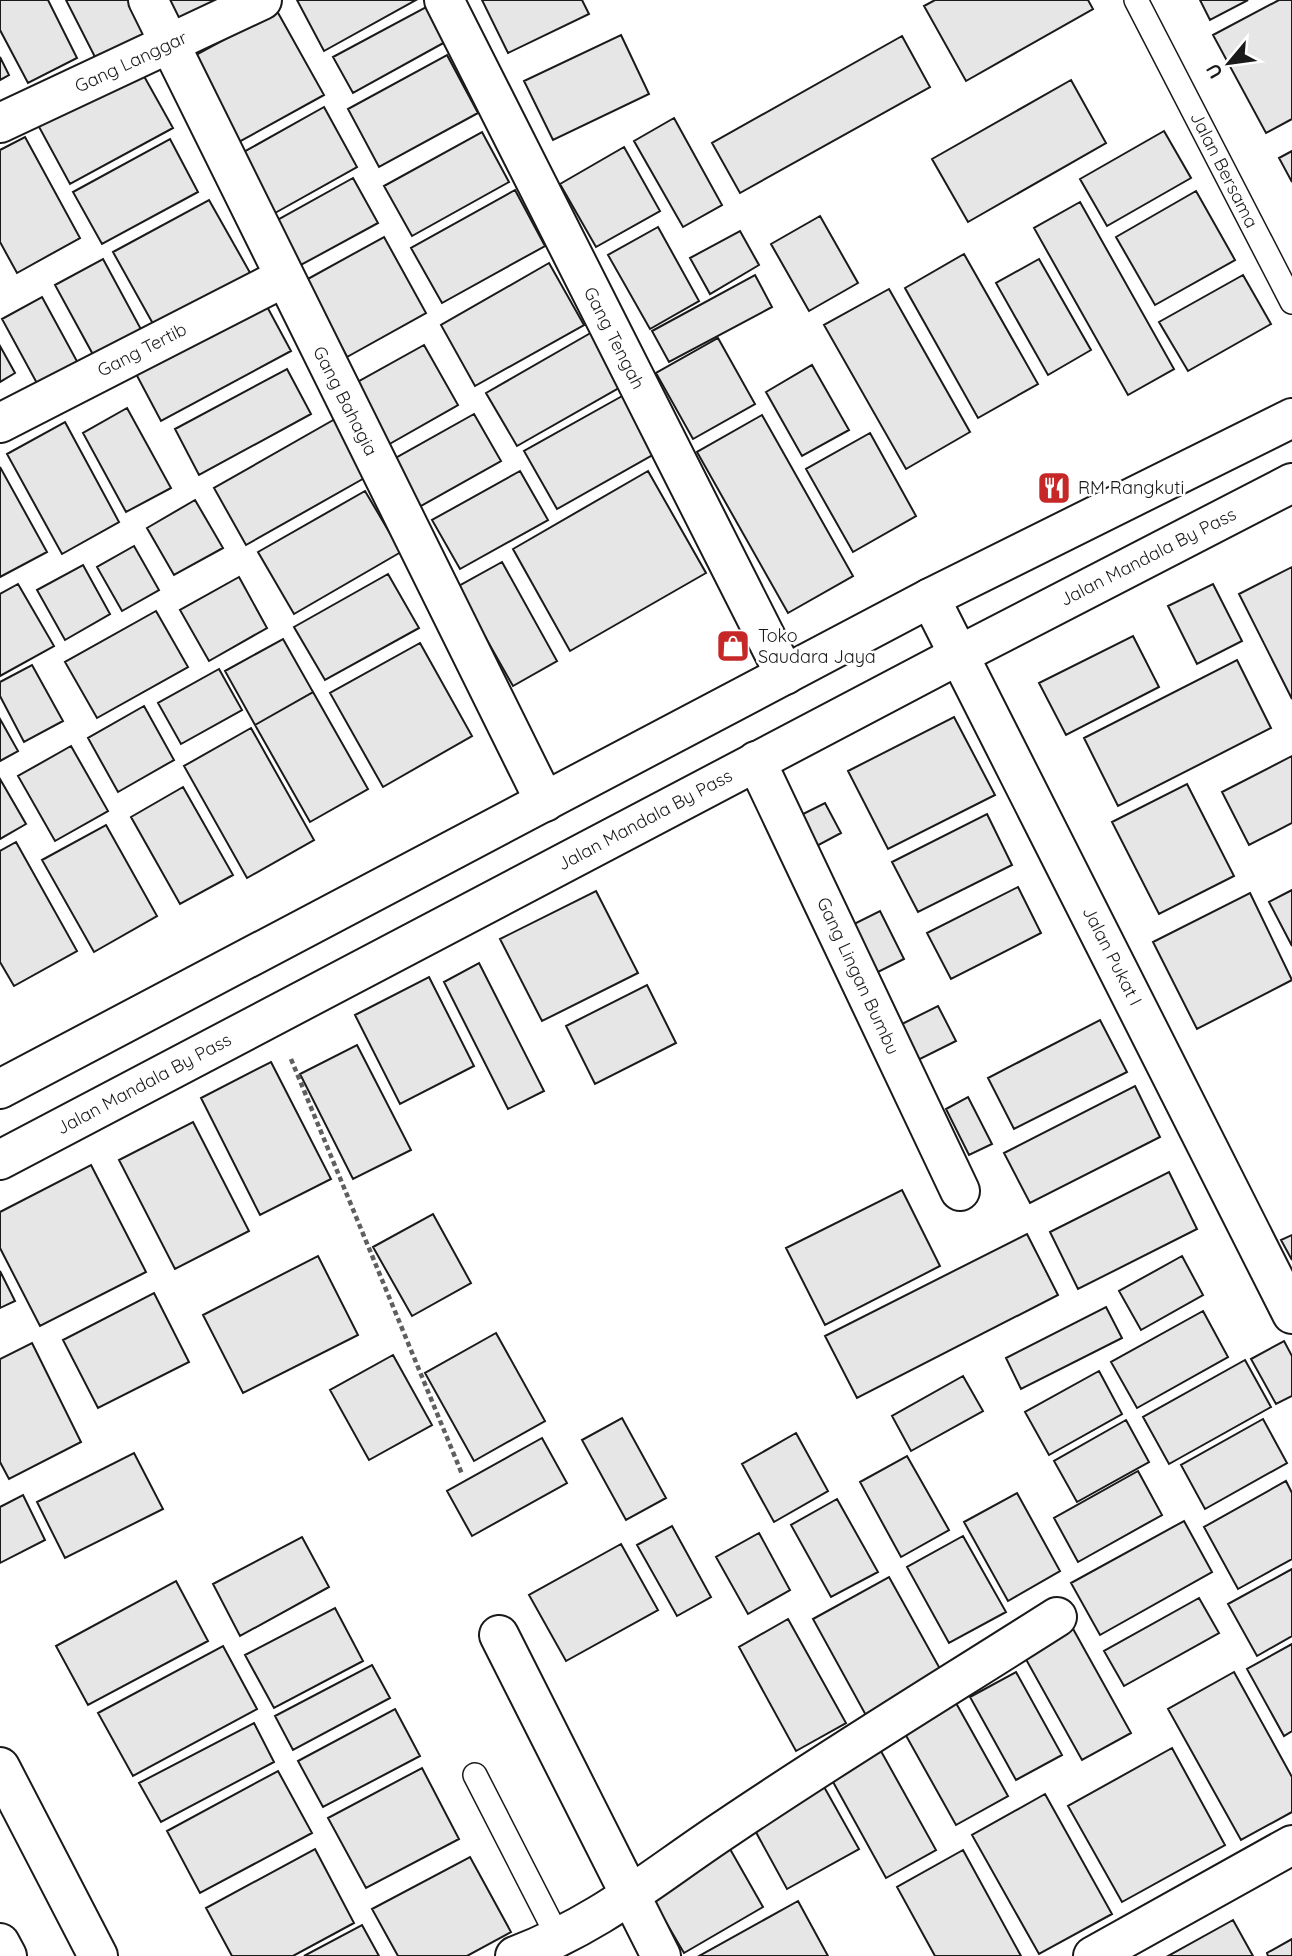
<svg xmlns="http://www.w3.org/2000/svg" width="1292" height="1956" viewBox="0 0 1292 1956" font-family="Quicksand,sans-serif">
<style>
.building{fill:#e6e6e6;stroke:#1a1a1a;stroke-width:2}
.lines{fill:none;stroke-linecap:round;stroke-linejoin:round}
.lane-casing{stroke:#1a1a1a;stroke-width:26}
.street-casing{stroke:#1a1a1a;stroke-width:42}
.secondary-casing{stroke:#1a1a1a;stroke-width:42}
.highway-casing{stroke:#1a1a1a;stroke-width:42}
.path{stroke:#5f5f5f;stroke-width:4.5;stroke-dasharray:5 3.5;stroke-linecap:butt}
.lane{stroke:#fff;stroke-width:23}
.street{stroke:#fff;stroke-width:38}
.secondary{stroke:#fff;stroke-width:38}
.highway{stroke:#fff;stroke-width:38}
.labels{text-anchor:middle;stroke-width:5;stroke-linejoin:round;paint-order:stroke}
.street-label{font-size:18px;fill:#1a1a1a;stroke:#fff}
.poi-label{font-size:18px;fill:#1a1a1a;stroke:#fff;text-anchor:start}
</style>
<rect width="100%" height="100%" fill="#fff"/>
<path class="building" d="M0,0H48L77,58L28,83L0,30Z
M66,0H138L154,31L97,61Z
M161,0H221L175,25Z
M297,0H416L324,51Z
M482,0H582L589,14L508,53Z
M935,0H1088L1093,9L966,81L924,6Z
M1200,0H1248L1210,20Z
M1279,0H1292V119L1266,133L1213,35Z
M428,6L447,41L353,93L333,57Z
M277,11L324,95L239,142L192,57Z
M621,35L649,94L553,140L524,81Z
M902,36L930,87L740,193L712,143Z
M447,55L478,113L379,167L348,109Z
M0,57L9,75L0,80Z
M140,69L173,128L70,184L38,125Z
M1071,80L1106,143L968,222L932,159Z
M324,107L357,167L275,213L242,153Z
M674,118L722,205L683,227L634,141Z
M1164,131L1191,178L1107,226L1080,179Z
M482,132L509,182L412,236L384,186Z
M25,137L80,238L17,273L0,242V150Z
M170,139L198,192L102,244L73,192Z
M624,147L660,211L596,247L560,184Z
M1292,151V182L1279,158Z
M353,178L378,223L299,266L274,222Z
M515,190L545,246L442,303L411,248Z
M1196,191L1235,260L1155,305L1116,237Z
M209,200L253,278L157,331L113,252Z
M1080,202L1174,369L1128,395L1034,228Z
M820,216L858,283L809,311L771,244Z
M658,227L699,301L650,329L608,255Z
M740,231L759,265L710,294L690,258Z
M384,237L426,313L347,357L306,280Z
M964,254L1038,384L978,418L905,288Z
M103,259L143,333L96,360L55,285Z
M1039,259L1091,350L1048,375L996,283Z
M549,263L584,325L475,386L441,325Z
M755,275L772,307L669,362L652,331Z
M1243,275L1271,324L1188,371L1159,322Z
M889,289L970,432L906,469L824,325Z
M42,297L79,365L39,387L2,319Z
M264,301L291,351L161,421L135,372Z
M594,331L624,385L517,446L486,393Z
M718,338L755,404L693,439L656,373Z
M424,345L458,405L379,450L345,389Z
M0,346L15,373L0,382Z
M812,365L849,430L802,456L766,392Z
M287,369L311,414L199,475L175,429Z
M624,395L656,453L557,509L524,451Z
M127,408L171,488L126,512L83,433Z
M474,414L501,461L412,511L385,464Z
M762,415L853,576L788,613L697,452Z
M335,419L368,476L246,545L214,488Z
M65,422L119,522L62,554L7,454Z
M870,433L916,516L853,552L806,469Z
M0,467L47,552L0,577Z
M520,471L548,520L460,569L432,520Z
M648,471L706,573L570,651L513,549Z
M365,491L401,552L294,614L258,552Z
M195,500L223,548L174,575L147,528Z
M134,546L159,590L122,611L97,567Z
M502,562L557,661L513,686L457,587Z
M83,565L110,614L65,640L37,590Z
M1292,567V699L1239,594Z
M388,574L419,628L325,680L294,627Z
M239,577L267,628L209,661L180,610Z
M18,584L54,646L0,676V594Z
M1213,584L1242,641L1197,664L1168,606Z
M156,611L188,667L97,718L65,662Z
M1133,636L1159,687L1066,735L1039,683Z
M283,639L313,692L255,725L225,671Z
M420,643L472,736L383,787L330,693Z
M1237,660L1271,728L1118,806L1084,738Z
M32,665L63,721L24,742L0,696V682Z
M219,669L242,710L181,744L158,703Z
M313,692L368,789L310,822L255,725Z
M144,706L174,760L118,792L88,738Z
M954,717L995,795L888,849L848,771Z
M0,719L18,751L0,761Z
M251,728L314,840L247,878L184,766Z
M71,746L108,811L55,841L18,776Z
M1292,756V823L1249,845L1222,792Z
M0,779L26,824L0,839Z
M1187,784L1234,876L1159,914L1112,822Z
M183,787L233,875L180,904L131,817Z
M825,803L841,833L813,848L797,817Z
M987,814L1012,865L918,912L892,862Z
M106,825L157,916L94,952L42,860Z
M16,842L77,951L14,986L0,962V851Z
M1018,887L1041,933L951,979L927,933Z
M1292,890V946L1269,902Z
M596,891L638,973L542,1021L500,939Z
M1250,893L1292,980L1197,1029L1153,942Z
M880,911L904,959L864,979L840,931Z
M479,963L544,1091L508,1109L444,982Z
M429,977L474,1066L400,1104L355,1015Z
M647,985L676,1043L595,1084L566,1026Z
M938,1006L956,1041L912,1063L894,1028Z
M1100,1020L1127,1072L1014,1129L988,1078Z
M357,1045L411,1150L353,1179L300,1074Z
M271,1062L331,1179L260,1215L201,1098Z
M1135,1086L1160,1137L1030,1203L1004,1153Z
M968,1097L992,1144L969,1155L946,1109Z
M193,1122L249,1231L175,1269L119,1160Z
M91,1165L146,1272L40,1326L0,1248V1212Z
M1169,1172L1197,1229L1078,1289L1050,1232Z
M902,1190L940,1266L825,1325L786,1248Z
M433,1214L471,1283L412,1316L373,1247Z
M1027,1234L1058,1295L857,1398L825,1336Z
M1292,1235V1260L1281,1240Z
M318,1256L358,1335L243,1393L203,1315Z
M1182,1256L1203,1295L1141,1330L1119,1291Z
M0,1271L15,1301L0,1308Z
M154,1293L189,1362L98,1408L63,1340Z
M1106,1307L1122,1338L1021,1389L1006,1358Z
M1203,1311L1228,1357L1137,1408L1111,1362Z
M496,1333L545,1421L474,1461L425,1373Z
M1284,1341L1292,1356V1396L1276,1404L1251,1359Z
M32,1343L81,1442L9,1479L0,1462V1359Z
M393,1355L432,1425L369,1460L330,1390Z
M1245,1360L1271,1407L1169,1464L1143,1417Z
M1099,1371L1122,1414L1049,1455L1025,1412Z
M963,1376L983,1411L911,1451L892,1416Z
M622,1418L666,1498L626,1520L582,1440Z
M1263,1419L1287,1463L1205,1509L1181,1465Z
M1126,1420L1149,1462L1077,1502L1054,1461Z
M796,1433L828,1491L774,1522L742,1464Z
M542,1438L567,1483L472,1536L447,1491Z
M134,1453L163,1509L65,1558L37,1502Z
M907,1456L949,1530L901,1557L860,1482Z
M1138,1471L1162,1515L1078,1562L1054,1518Z
M1286,1481L1292,1493V1559L1238,1589L1204,1527Z
M1017,1493L1060,1571L1008,1601L964,1522Z
M23,1495L45,1540L0,1563V1507Z
M837,1499L878,1572L831,1597L791,1525Z
M1184,1521L1212,1572L1100,1635L1071,1583Z
M672,1526L711,1597L677,1616L637,1545Z
M759,1533L790,1590L748,1614L716,1557Z
M963,1536L1006,1612L949,1643L907,1567Z
M302,1537L329,1587L240,1636L213,1584Z
M621,1544L658,1610L566,1661L529,1595Z
M1292,1569V1636L1257,1656L1228,1604Z
M889,1577L944,1676L868,1719L813,1619Z
M176,1581L208,1641L88,1705L56,1646Z
M1199,1598L1219,1633L1124,1686L1104,1651Z
M335,1608L363,1661L274,1708L245,1655Z
M788,1619L846,1723L796,1751L739,1647Z
M1072,1627L1131,1733L1082,1760L1023,1654Z
M1292,1644V1731L1284,1736L1247,1669Z
M223,1646L257,1709L133,1776L98,1713Z
M372,1665L390,1698L293,1750L275,1716Z
M1016,1672L1062,1755L1016,1780L970,1697Z
M1234,1672L1292,1777V1812L1241,1840L1168,1709Z
M956,1703L1008,1796L956,1825L904,1732Z
M395,1709L420,1756L323,1807L298,1761Z
M254,1723L274,1762L161,1822L139,1783Z
M877,1744L936,1850L886,1878L827,1771Z
M1172,1748L1225,1845L1122,1902L1068,1806Z
M422,1768L459,1839L366,1888L328,1818Z
M278,1771L312,1833L200,1893L167,1831Z
M823,1785L859,1849L787,1889L752,1825Z
M1045,1794L1112,1914L1039,1954L972,1835Z
M315,1849L354,1923L293,1956H232L206,1908Z
M730,1849L763,1907L684,1953L650,1895Z
M963,1850L1021,1956H935L897,1887Z
M470,1857L511,1932L467,1956H398L372,1909Z
M798,1901L828,1956H699Z
M1233,1920L1253,1956H1168Z
M362,1925L379,1956H304Z
M1292,1939V1956H1268L1267,1953Z"/>
<g class="lines">
<defs>
<path id="lane" d="M1136,0L1292,302
M475,1775L559,1939"/>
<path id="street" d="M148,0L545,802
M444,0L785,675
M0,123L262,0
M0,423L283,278
M930,598L1292,1314
M756,761L960,1191
M499,1635L661,1956
M515,1956C600,1924 653,1877 727,1828C835,1755 947,1687 1057,1617
M1093,1956L1292,1845"/>
<path id="secondary" d="M0,1089L930,598L1292,418
M0,1160L959,655L1292,483"/>
<path id="highway" d="M0,1767L98,1956
M0,1943L7,1956"/>
</defs>
<use href="#lane" class="lane-casing"/>
<use href="#street" class="street-casing"/>
<use href="#secondary" class="secondary-casing"/>
<use href="#highway" class="highway-casing"/>
<path class="path" d="M291,1059L462,1474"/>
<use href="#lane" class="lane"/>
<use href="#street" class="street"/>
<use href="#secondary" class="secondary"/>
<use href="#highway" class="highway"/>
</g>
<defs>
<symbol id="restaurant-square" viewBox="-11 -11 22 22"><rect x="-9" y="-9" width="18" height="18" rx="4" fill="#c62828" stroke="#fff"/><path d="M-5-6h1v4h1v-4h1v4h1v-4h1v5L-1.5 .5V6h-2V.5L-5-1ZM5-6V6H3V1.5H1.5Q1.5-4 5-6Z" fill="#fff"/></symbol>
<symbol id="shop-square" viewBox="-11 -11 22 22"><rect x="-9" y="-9" width="18" height="18" rx="4" fill="#c62828" stroke="#fff"/><path d="M-5-2.5h2.3a2.7 3.5 0 0 1 5.4 0H5L5.5 6h-11ZM-1.5-2.5h3a1.5 2.3 0 0 0-3 0Z" fill="#fff"/></symbol>
</defs>
<g fill-rule="evenodd">
<use href="#restaurant-square" x="1035" y="469" width="38" height="38"/>
<use href="#shop-square" x="714" y="627" width="38" height="38"/>
</g>
<g class="labels">
<g class="street-label">
<text transform="translate(131 62) rotate(-25)" y="6">Gang Langgar</text>
<text transform="translate(1224 170) rotate(63)" y="6">Jalan Bersama</text>
<text transform="translate(614 338) rotate(63)" y="6">Gang Tengah</text>
<text transform="translate(142 350) rotate(-27)" y="6">Gang Tertib</text>
<text transform="translate(345 401) rotate(63)" y="6">Gang Bahagia</text>
<text transform="translate(1148 557) rotate(-27)" y="6">Jalan Mandala By Pass</text>
<text transform="translate(645 820) rotate(-28)" y="6">Jalan Mandala By Pass</text>
<text transform="translate(1112 956) rotate(63)" y="6">Jalan Pukat I</text>
<text transform="translate(858 976) rotate(65)" y="6">Gang Lingan Bumbu</text>
<text transform="translate(144 1084) rotate(-28)" y="6">Jalan Mandala By Pass</text>
</g>
<g class="poi-label">
<text x="1078" y="494">RM Rangkuti</text>
<text x="758" y="642">Toko<tspan x="758" dy="21">Saudara Jaya</tspan></text>
</g>
</g>
<g transform="translate(1229 63) rotate(241)" stroke="#ffffff" stroke-width="5" paint-order="stroke">
<path d="M0-5L12 26L0 18L-12 26Z" fill="#1a1a1a"/>
<text y="-10" font-size="19" font-weight="bold" text-anchor="middle" fill="#1a1a1a">U</text>
</g>
</svg>
